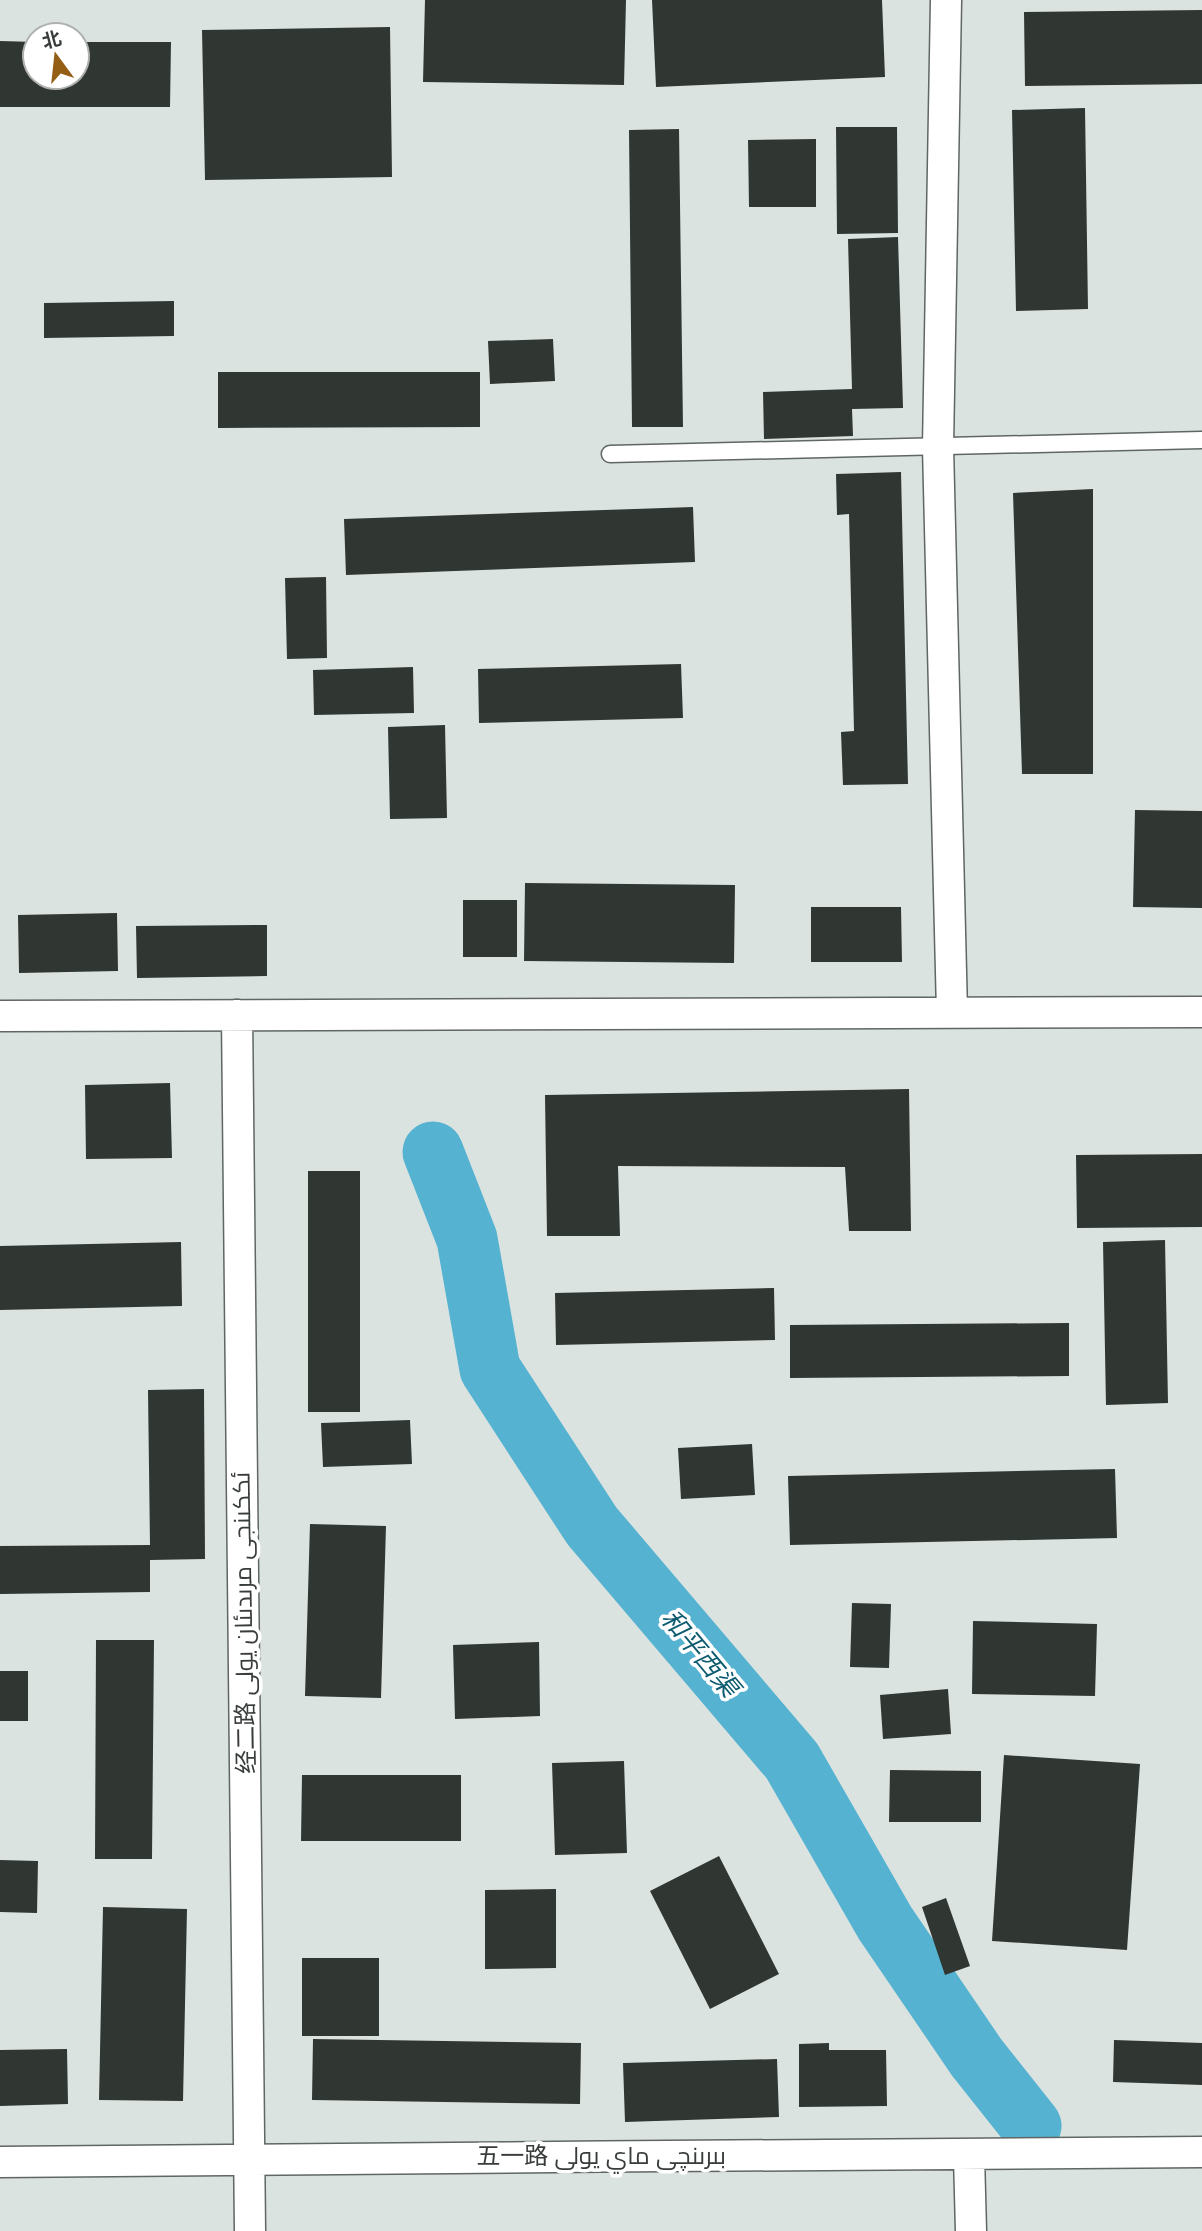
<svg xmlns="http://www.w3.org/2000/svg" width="1202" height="2231" viewBox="0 0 1202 2231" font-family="'Fira Sans',Cairo,'Noto Sans SC',sans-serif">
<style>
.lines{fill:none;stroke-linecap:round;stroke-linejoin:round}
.river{stroke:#56b2d1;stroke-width:61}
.building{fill:#303632}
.service-casing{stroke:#5f6664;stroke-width:19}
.minor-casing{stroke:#5f6664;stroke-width:33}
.service{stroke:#fff;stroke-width:16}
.minor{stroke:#fff;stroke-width:30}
.labels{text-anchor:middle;stroke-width:7;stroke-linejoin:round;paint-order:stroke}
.street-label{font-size:24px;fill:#383c3b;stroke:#fff}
.water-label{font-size:26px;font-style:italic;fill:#0f5c71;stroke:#fff}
</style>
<rect width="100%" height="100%" fill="#dae3e0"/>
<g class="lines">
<path class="river" d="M433,1152L467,1239L490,1369L592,1526L792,1761L885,1923L977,2058L1031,2126"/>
</g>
<path class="building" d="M425,0H626L624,85L423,82Z
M652,0H882L885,77L656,87Z
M1202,10V84L1025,86L1024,12Z
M390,27L392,177L205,180L202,30Z
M0,41L35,42V77H77V42H171L170,107H0Z
M1085,108L1088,309L1016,311L1012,110Z
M836,127H897L898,233L837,234Z
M679,129L683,427H632L629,130Z
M816,139V207H749L748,140Z
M898,237L903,408L852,409L853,436L764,439L763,392L852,389L848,239Z
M174,301V336L44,338V303Z
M553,339L555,381L490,384L488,341Z
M218,372H480V427L218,428Z
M901,472L908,784L843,785L841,732L854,731L849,514L837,515L836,474Z
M1093,489V774H1022L1013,493Z
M693,507L695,562L346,575L344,519Z
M326,577L327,658L287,659L285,578Z
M681,664L683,718L479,723L478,669Z
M413,667L414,713L314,715L313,670Z
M445,725L447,818L390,819L388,727Z
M1135,810L1202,811V908L1133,907Z
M525,883L735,885L734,963L524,961Z
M463,900H517V957H463Z
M811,907H901L902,962H811Z
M117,913L118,971L19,973L18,915Z
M267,925V976L137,978L136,926Z
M170,1083L172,1158L86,1159L85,1085Z
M909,1089L911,1231H849L845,1167L618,1166L620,1236H547L545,1095Z
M1202,1154V1227L1077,1228L1076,1155Z
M308,1171H360V1412H308Z
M1165,1240L1168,1403L1106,1405L1103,1242Z
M181,1242L182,1306L0,1310V1246Z
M774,1288L775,1340L556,1345L555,1293Z
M1069,1323V1376L790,1378V1325Z
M204,1389L205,1559L150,1560V1592L0,1594V1546L150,1545L148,1390Z
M410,1420L412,1464L323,1467L321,1423Z
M752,1444L755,1495L681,1499L678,1448Z
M1115,1469L1117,1538L790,1545L788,1476Z
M310,1524L386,1526L381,1698L305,1696Z
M852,1603L891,1604L889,1668L850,1667Z
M973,1621L1097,1624L1095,1696L972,1694Z
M96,1640H154L152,1859H95Z
M539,1642L540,1716L455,1719L453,1645Z
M0,1671H28V1721H0Z
M948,1689L951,1734L883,1739L880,1695Z
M1004,1755L1140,1764L1127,1950L992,1941Z
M624,1761L627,1853L555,1855L552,1763Z
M890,1770L981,1771V1822H889Z
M302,1775H461V1841H301Z
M719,1856L779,1974L710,2009L650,1891Z
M0,1860L38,1861L37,1913L0,1912Z
M556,1889V1968L485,1969V1890Z
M946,1898L970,1966L945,1975L922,1907Z
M103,1907L187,1909L183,2101L99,2100Z
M302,1958H379V2036H302Z
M313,2039L581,2043L580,2104L312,2100Z
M1114,2040L1202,2043V2085L1113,2082Z
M829,2043V2050H886L887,2106L799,2107V2044Z
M67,2049L68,2104L0,2106V2050Z
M777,2059L779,2117L625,2122L623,2063Z"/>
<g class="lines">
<defs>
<path id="service" d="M610,454L1202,440"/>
<path id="minor" d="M946,0L938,447L952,1012
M237,1015L250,2231
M0,1016L1202,1012
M969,2156L971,2231
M0,2162C401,2155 801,2158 1202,2152"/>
</defs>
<use href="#service" class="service-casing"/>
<use href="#minor" class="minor-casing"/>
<use href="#service" class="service"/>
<use href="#minor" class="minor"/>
</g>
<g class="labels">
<g class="street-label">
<text transform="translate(244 1623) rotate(-91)" y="8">经二路 ئككىنجى مرىدىئان يولى</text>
<text x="601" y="2164">五一路 بىرىنچى ماي يولى</text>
</g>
<g class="water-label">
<text transform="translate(700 1653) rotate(50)" y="9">和平西渠</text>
</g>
</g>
<g transform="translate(56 56) rotate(345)"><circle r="33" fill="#ffffff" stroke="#afb1b1" stroke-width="2"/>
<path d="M0-5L12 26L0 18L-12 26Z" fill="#945f15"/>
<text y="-10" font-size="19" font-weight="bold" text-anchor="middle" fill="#383c3b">北</text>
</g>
</svg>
